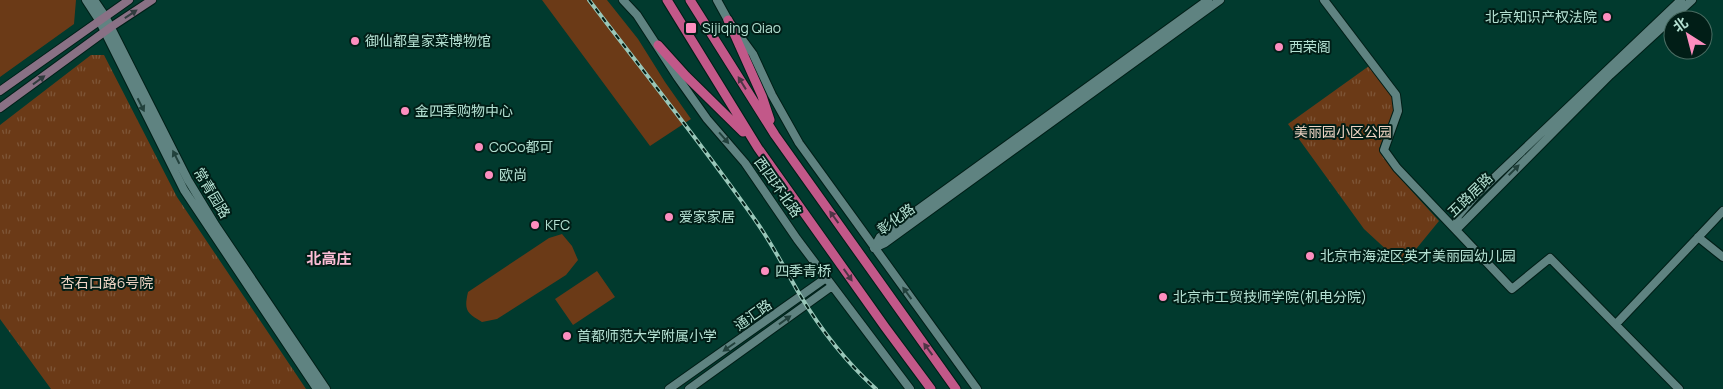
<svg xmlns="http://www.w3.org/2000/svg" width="1723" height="389" viewBox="0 0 1723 389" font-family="Manrope,'Noto Sans SC',sans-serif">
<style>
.green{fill:#6b3a17}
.park{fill:url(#park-tufts)}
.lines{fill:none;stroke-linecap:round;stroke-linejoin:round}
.secondary-casing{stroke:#011e17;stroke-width:10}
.primary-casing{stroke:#011e17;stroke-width:10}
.highway-casing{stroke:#011e17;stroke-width:11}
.secondary{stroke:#5f8381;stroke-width:8}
.primary{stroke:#897185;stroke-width:8}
.highway{stroke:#c25889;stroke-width:9}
.rail-casing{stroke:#99c7b9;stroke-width:4}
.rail{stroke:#011e17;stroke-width:2;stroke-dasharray:5.5;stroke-linecap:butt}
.oneway{fill:#313b3e}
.oneway2{fill:#4e3545}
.oneway3{fill:#22413c}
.poi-dot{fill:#fd8ebf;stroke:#011e17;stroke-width:2}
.labels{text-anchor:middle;stroke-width:4;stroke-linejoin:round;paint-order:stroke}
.poi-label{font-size:14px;fill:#b4e0d2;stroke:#011e17;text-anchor:start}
.park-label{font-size:14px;fill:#efd5c5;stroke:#011e17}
.street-label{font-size:14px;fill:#b4e0d2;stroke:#011e17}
.neighbourhood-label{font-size:15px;font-weight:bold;fill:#fdbdd6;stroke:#011e17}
</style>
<defs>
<pattern id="park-tufts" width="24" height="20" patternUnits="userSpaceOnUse" patternTransform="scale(1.25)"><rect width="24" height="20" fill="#6b3a17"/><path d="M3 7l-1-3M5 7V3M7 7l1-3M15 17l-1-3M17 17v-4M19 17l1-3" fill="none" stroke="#7e5638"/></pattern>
</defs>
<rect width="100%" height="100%" fill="#013a2e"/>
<path class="green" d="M0,0H76L74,24L0,77Z
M542,0H607L638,39L665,82L691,119L650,146Z
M562,234L572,246L578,260L566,275L497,319L482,322C466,313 464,310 468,292L549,238Z
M597,271L615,297L573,325L555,299Z"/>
<path class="park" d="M91,55H104L177,197L306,389H51L0,319V125Z
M1369,66L1392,95L1394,111L1379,149L1399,177L1439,221L1403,265L1364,229L1288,124Z"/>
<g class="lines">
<defs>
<path id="secondary" d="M86,0L99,20L184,190L317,389
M94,0L105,16L188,180L216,226L326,389
M623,0L637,15L678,78L707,119L745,163L797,239L910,389
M717,0L728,20L753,54L772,95L799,143L977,389
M1324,0L1396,95L1398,111L1384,150L1397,168L1512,289L1550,258L1679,389
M1456,228L1458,216L1477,194L1681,0
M1456,230L1610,75L1692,0
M1698,237L1723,257
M874,248L885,243L1220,0
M874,248L880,237L1208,0
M1616,324L1723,211
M669,389L826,278
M689,389L832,286"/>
<path id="primary" d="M0,91L129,0
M0,108L111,27L152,0"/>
<path id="highway" d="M667,0L758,148L885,327L931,389
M690,0L775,135L956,389
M728,20L762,96L770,120
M658,45L686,76L743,132"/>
</defs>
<use href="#secondary" class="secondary-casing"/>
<use href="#primary" class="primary-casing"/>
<use href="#highway" class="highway-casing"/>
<use href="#secondary" class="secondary"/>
<use href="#primary" class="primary"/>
<use href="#highway" class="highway"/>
<defs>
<path id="rail" d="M589,0C646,75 706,149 760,227C775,249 787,273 800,295C821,330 846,362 876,389"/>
</defs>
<use href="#rail" class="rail-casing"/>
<use href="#rail" class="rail"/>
</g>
<defs><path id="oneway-solid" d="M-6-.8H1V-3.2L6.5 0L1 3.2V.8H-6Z" transform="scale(1.25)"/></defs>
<g class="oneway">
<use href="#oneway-solid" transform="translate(131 14) rotate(-34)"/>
<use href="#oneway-solid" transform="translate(39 80) rotate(-36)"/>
</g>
<g class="oneway2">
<use href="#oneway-solid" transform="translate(742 83) rotate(-122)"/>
<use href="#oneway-solid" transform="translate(834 217) rotate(-126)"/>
<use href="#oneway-solid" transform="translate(848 275) rotate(55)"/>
<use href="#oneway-solid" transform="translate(928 349) rotate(-126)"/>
</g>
<g class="oneway3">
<use href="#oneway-solid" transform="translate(141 105) rotate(63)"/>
<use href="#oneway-solid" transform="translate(724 138) rotate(49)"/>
<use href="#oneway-solid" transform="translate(176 157) rotate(-117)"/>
<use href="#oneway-solid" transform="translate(1514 170) rotate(-45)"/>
<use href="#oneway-solid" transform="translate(907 293) rotate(-126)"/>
<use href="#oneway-solid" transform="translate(785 320) rotate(-36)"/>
<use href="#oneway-solid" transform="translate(729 347) rotate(145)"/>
</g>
<g class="poi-dot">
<circle cx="1607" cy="17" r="5"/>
<rect x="685" y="22" width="12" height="12" rx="2.5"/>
<circle cx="355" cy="41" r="5"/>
<circle cx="1279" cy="47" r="5"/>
<circle cx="405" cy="111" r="5"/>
<circle cx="479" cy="147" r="5"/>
<circle cx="489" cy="175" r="5"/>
<circle cx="669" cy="217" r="5"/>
<circle cx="535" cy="225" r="5"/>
<circle cx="1310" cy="256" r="5"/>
<circle cx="765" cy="271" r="5"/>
<circle cx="1163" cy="297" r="5"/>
<circle cx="567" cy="336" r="5"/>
</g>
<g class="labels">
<g class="poi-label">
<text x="1597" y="22" text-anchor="end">北京知识产权法院</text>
<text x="702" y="33">Sijiqing Qiao</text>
<text x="365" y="46">御仙都皇家菜博物馆</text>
<text x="1289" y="52">西荣阁</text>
<text x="415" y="116">金四季购物中心</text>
<text x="489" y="152">CoCo都可</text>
<text x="499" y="180">欧尚</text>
<text x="679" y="222">爱家家居</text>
<text x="545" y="230">KFC</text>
<text x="1320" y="261">北京市海淀区英才美丽园幼儿园</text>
<text x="775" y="276">四季青桥</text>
<text x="1173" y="302">北京市工贸技师学院(机电分院)</text>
<text x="577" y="341">首都师范大学附属小学</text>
</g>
<g class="park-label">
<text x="1343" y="137">美丽园小区公园</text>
<text x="107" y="288">杏石口路6号院</text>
</g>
<g class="street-label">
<text transform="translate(778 187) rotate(55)" y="5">西四环北路</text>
<text transform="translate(212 193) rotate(59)" y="5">常青园路</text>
<text transform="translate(1470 195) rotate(-44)" y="5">五路居路</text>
<text transform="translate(896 219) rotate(-35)" y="5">彰化路</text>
<text transform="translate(753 315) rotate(-35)" y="5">通汇路</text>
</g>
<g class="neighbourhood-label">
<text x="329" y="264">北高庄</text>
</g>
</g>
<g transform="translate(1688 35) rotate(324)"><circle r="24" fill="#011e17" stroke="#496c62"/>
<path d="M0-4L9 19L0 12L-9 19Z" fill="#fd8ebf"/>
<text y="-8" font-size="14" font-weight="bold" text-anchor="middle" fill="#b4e0d2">北</text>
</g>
</svg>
